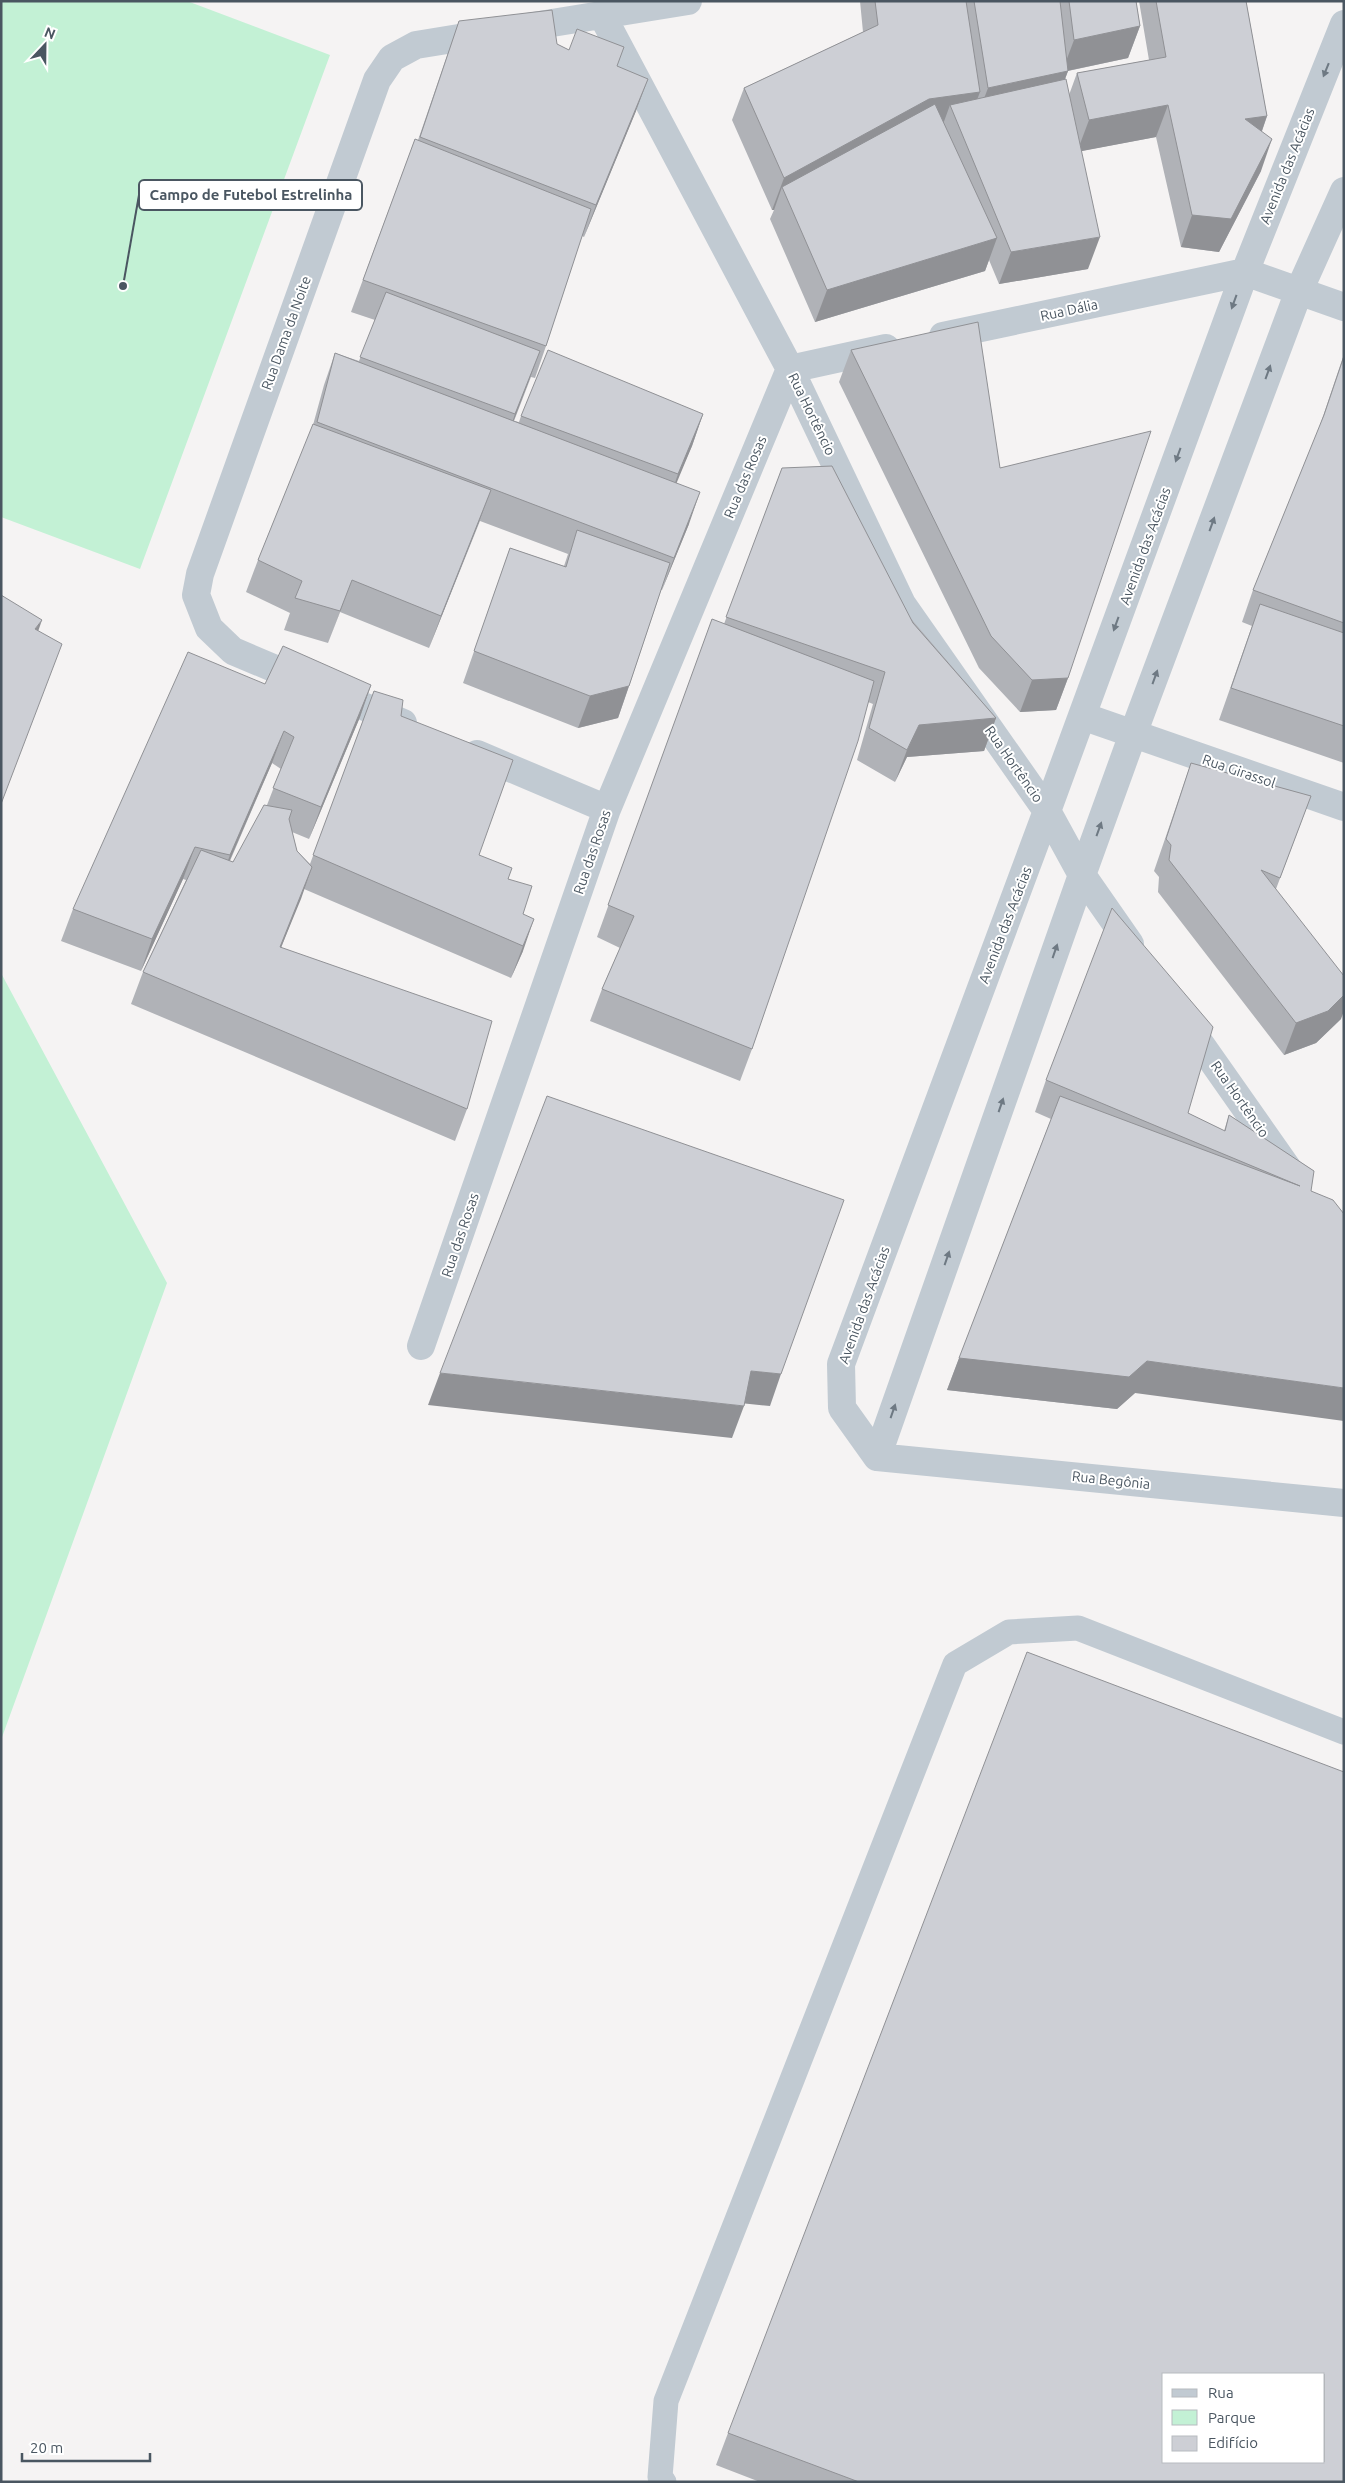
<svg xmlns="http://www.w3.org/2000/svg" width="1345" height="2483" viewBox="0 0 1345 2483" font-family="Ubuntu,sans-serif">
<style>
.green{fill:#c3f1d5}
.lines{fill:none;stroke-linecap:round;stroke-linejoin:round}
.lane{stroke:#c1cad2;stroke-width:25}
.street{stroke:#c1cad2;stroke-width:28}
.wall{fill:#b0b2b7;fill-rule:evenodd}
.shaded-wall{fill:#909195}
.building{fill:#cdcfd5;stroke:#909195;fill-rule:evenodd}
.oneway{fill:#6e7983}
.labels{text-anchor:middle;stroke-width:4;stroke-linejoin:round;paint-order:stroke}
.street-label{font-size:14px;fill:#4a5661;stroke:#fff}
.leader{fill:none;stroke:#4a5661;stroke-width:2}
.callout-dot{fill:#4a5661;stroke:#fff;stroke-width:2}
.callout{fill:#fff;stroke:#4a5661;stroke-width:2}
.callout-label{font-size:15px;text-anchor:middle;font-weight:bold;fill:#4a5661}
</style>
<rect width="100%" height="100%" fill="#f5f3f3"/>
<path class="green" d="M1,1H187L330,55L140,569L1,517Z
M1,973L167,1283L1,1740Z"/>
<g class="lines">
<path class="lane" d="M664,2482L660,2477L666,2401L955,1664L1009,1632L1078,1628L1344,1732"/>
<path class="street" d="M602,15L790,369L902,604L1047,811L1082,875L1130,944
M943,336L1245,272L1344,307
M1082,716L1344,807
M403,723L233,651L209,628L196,595L200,574L377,80L392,58L416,45L688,1
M477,754L607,809
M1185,1022L1291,1173
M421,1346L607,809L790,369L886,348
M877,1457L842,1408L841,1364L1047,811L1245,272L1344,24
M877,1457L1082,875L1133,734L1299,291L1344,191
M877,1457L1344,1503"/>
</g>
<path class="wall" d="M860,1H1136L1140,26L1128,58L1068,71L1065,79L1069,95L1077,73L1149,60L1139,1H1246L1267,116L1262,131L1261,171L1219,252L1181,247L1156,137L1081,151L1088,269L999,284L989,260L985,271L815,322L770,219L774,210H772L732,120L744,88L863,32Z
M459,21L557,44L569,50L617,66L636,111L584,237L582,236L546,346L535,378L531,377L514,421L519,422L521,416L703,414L692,446L676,482L689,524L662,590H661L629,686L618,718L578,728L463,683L510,548L564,566L568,554L480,521L429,648L340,612L328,643L284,630L290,613L246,592L258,560L313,425L324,385L335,353L359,361L375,320L351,312L415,139L418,140Z
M851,350L1000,468L1068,678L1056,710L1020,712L979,668L839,382Z
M1344,354V763L1219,720L1252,626L1242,622L1253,590L1319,428Z
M782,468L996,718L984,751L907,757L895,782L857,760L873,704L868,702L752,1049L740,1081L590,1021L602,989L620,948L597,937L712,619L724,624Z
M265,684L371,685L360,717L309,839L292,832L297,851L310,864L374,691L401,716L479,855L509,879L523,914V951L511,978L304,889L281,948L467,1109L455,1141L131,1004L143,972L186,880L183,879L141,971L61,941L73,909ZM272,763L281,769L267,805L233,862L230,861Z
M1191,763L1311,796L1276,889L1341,1019L1316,1043L1284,1055L1158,892L1159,877L1154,871Z
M1046,1080L1188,1113L1224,1131L1229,1115L1314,1171L1135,1393L1117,1409L947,1390L1051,1119L1035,1112Z
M728,2433L1344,2482H760L716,2465Z"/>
<path class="shaded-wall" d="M1140,26L1128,58L1062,72L1074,40Z
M1068,71L1056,103L976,120L988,88Z
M648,79L636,111L584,237L596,205Z
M980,92L968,124L950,105L942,127L782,187L774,210H772L784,178L929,99Z
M1168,105L1156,137L1077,152L1089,120Z
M1267,116L1256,148L1245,119Z
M1272,139L1261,171L1219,252L1181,247L1192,215Z
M1100,237L1088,269L999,284L1011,252Z
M997,238L985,271L815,322L827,290Z
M540,351L528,383L504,446L515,414Z
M703,414L692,446L667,506L678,474Z
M491,490L479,522L429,648L441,616Z
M700,492L689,524L662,590L674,558Z
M352,580L340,612L328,643Z
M42,620L31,652L35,629Z
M1068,678L1056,710L1020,712L1032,680Z
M371,685L360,717L309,839L321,807Z
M629,686L618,718L578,728L590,696Z
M996,718L984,751L907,757L895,782L907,750L919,725Z
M284,731L272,763L218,887L230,855Z
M195,847L183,879L141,971L152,939Z
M312,867L301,899L268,979L280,947Z
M534,919L523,951L511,978L523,946Z
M1344,995V1011L1341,1019L1316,1043L1284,1055L1296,1023Z
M959,1358L1147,1361L1344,1388V1421L1135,1393L1117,1409L947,1390Z
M751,1371L781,1374L770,1406L740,1403Z
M440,1373L744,1406L732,1438L428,1405Z"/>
<path class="building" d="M875,1H966L980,92L929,99L784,178L744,88L878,25Z
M974,1H1060L1068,71L988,88Z
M1069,1H1136L1140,26L1074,40Z
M1156,1H1246L1267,116L1245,119L1272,139L1231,219L1192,215L1168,105L1089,120L1077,73L1166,57Z
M552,10L557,44L569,50L577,29L624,47L617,66L648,79L596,205L420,137L459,21Z
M1066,79L1100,237L1011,252L950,105Z
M935,104L997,238L827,290L782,187Z
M415,139L591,209L546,346L363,280Z
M386,292L540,351L515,414L360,357Z
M978,322L1000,468L1151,431L1068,678L1032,680L991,636L851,350Z
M548,350L703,414L678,474L521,416Z
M335,353L700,492L674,558L317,422Z
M1344,356V623L1253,590L1324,415Z
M313,424L491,490L441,616L352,580L340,611L295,598L302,581L258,560Z
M832,466L913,623L996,718L919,725L907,750L869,728L885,672L726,617L782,468Z
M577,530L670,563L629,686L590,696L474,651L510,548L566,567Z
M1,595L42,620L35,629L62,644L1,804Z
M1260,604L1344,633V726L1231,688Z
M712,619L874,681L858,741L752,1049L602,989L634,916L608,905Z
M283,646L371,685L321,807L273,788L294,737L284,731L230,855L195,847L152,939L73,909L188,652L265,684Z
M374,691L403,700L401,716L513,760L479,855L512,868L508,879L532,886L523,914L534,919L523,946L313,855Z
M1191,763L1311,796L1280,878L1261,870L1344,976V995L1328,1011L1296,1023L1169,860L1171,845L1166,839Z
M264,805L292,810L289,819L297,851L312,867L280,947L492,1021L467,1109L143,972L201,850L233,862Z
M1112,908L1213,1027L1188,1113L1225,1131L1229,1115L1314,1171L1311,1191L1333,1200L1344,1214V1388L1147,1361L1129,1377L959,1358L1060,1096L1300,1186L1046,1080Z
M547,1096L844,1200L781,1374L751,1371L744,1406L440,1373Z
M1027,1652L1344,1772V2482H859L728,2433ZM1164,2374H1324V2462H1164Z"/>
<defs><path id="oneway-solid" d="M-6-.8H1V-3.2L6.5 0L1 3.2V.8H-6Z" transform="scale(1.25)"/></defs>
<g class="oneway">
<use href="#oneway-solid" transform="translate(1326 70) rotate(112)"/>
<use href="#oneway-solid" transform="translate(1234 302) rotate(110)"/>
<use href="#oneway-solid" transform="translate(1268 372) rotate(-70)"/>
<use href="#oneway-solid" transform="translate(1178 455) rotate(110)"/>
<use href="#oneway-solid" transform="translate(1212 524) rotate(-70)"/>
<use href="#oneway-solid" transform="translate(1116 624) rotate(110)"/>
<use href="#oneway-solid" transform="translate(1155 677) rotate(-70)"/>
<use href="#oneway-solid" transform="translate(1099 829) rotate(-70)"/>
<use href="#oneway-solid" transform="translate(1055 951) rotate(-71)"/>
<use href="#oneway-solid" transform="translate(1001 1105) rotate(-71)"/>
<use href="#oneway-solid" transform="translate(947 1258) rotate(-71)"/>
<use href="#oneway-solid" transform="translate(893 1411) rotate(-71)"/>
</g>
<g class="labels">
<g class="street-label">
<text transform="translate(1287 166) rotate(-68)" y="5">Avenida das Acácias</text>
<text transform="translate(1069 310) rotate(-12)" y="5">Rua Dália</text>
<text transform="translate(286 333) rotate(-70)" y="5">Rua Dama da Noite</text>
<text transform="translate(812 414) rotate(64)" y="5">Rua Hortêncio</text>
<text transform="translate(745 477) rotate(-67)" y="5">Rua das Rosas</text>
<text transform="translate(1145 546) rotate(-70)" y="5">Avenida das Acácias</text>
<text transform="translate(1014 764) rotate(55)" y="5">Rua Hortêncio</text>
<text transform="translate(1239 771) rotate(19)" y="5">Rua Girassol</text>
<text transform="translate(592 852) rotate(-71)" y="5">Rua das Rosas</text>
<text transform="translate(1005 925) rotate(-69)" y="5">Avenida das Acácias</text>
<text transform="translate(1240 1099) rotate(55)" y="5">Rua Hortêncio</text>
<text transform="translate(460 1235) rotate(-71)" y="5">Rua das Rosas</text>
<text transform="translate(864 1305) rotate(-70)" y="5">Avenida das Acácias</text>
<text transform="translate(1111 1480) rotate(6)" y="5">Rua Begônia</text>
</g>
</g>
<path class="leader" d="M123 286L139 195"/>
<circle class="callout-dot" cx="123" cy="286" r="5"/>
<rect class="callout" x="139" y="180" width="223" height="30" rx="5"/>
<g class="callout-label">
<text x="251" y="200">Campo de Futebol Estrelinha</text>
</g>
<rect width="1345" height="2483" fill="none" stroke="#4a5661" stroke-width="5"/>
<rect x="1162" y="2373" width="162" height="90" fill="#ffffff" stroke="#b7bbc0"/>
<rect x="1172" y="2389" width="25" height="8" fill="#c1cad2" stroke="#b7bbc0"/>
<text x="1208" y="2398" font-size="15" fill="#4a5661">Rua</text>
<rect x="1172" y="2410" width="25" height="15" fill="#c3f1d5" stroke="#b7bbc0"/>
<text x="1208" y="2423" font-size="15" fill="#4a5661">Parque</text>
<rect x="1172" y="2436" width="25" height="15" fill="#cdcfd5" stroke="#b7bbc0"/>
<text x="1208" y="2448" font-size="15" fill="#4a5661">Edifício</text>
<g transform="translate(45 45) rotate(22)" stroke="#ffffff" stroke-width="4" paint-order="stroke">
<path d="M0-4L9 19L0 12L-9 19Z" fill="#4a5661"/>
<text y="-8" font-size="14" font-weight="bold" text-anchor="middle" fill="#4a5661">N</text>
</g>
<path d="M22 2453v8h128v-8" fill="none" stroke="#4a5661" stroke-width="2.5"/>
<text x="30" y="2453" font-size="15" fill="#4a5661" stroke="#ffffff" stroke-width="4" paint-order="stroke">20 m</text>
</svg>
